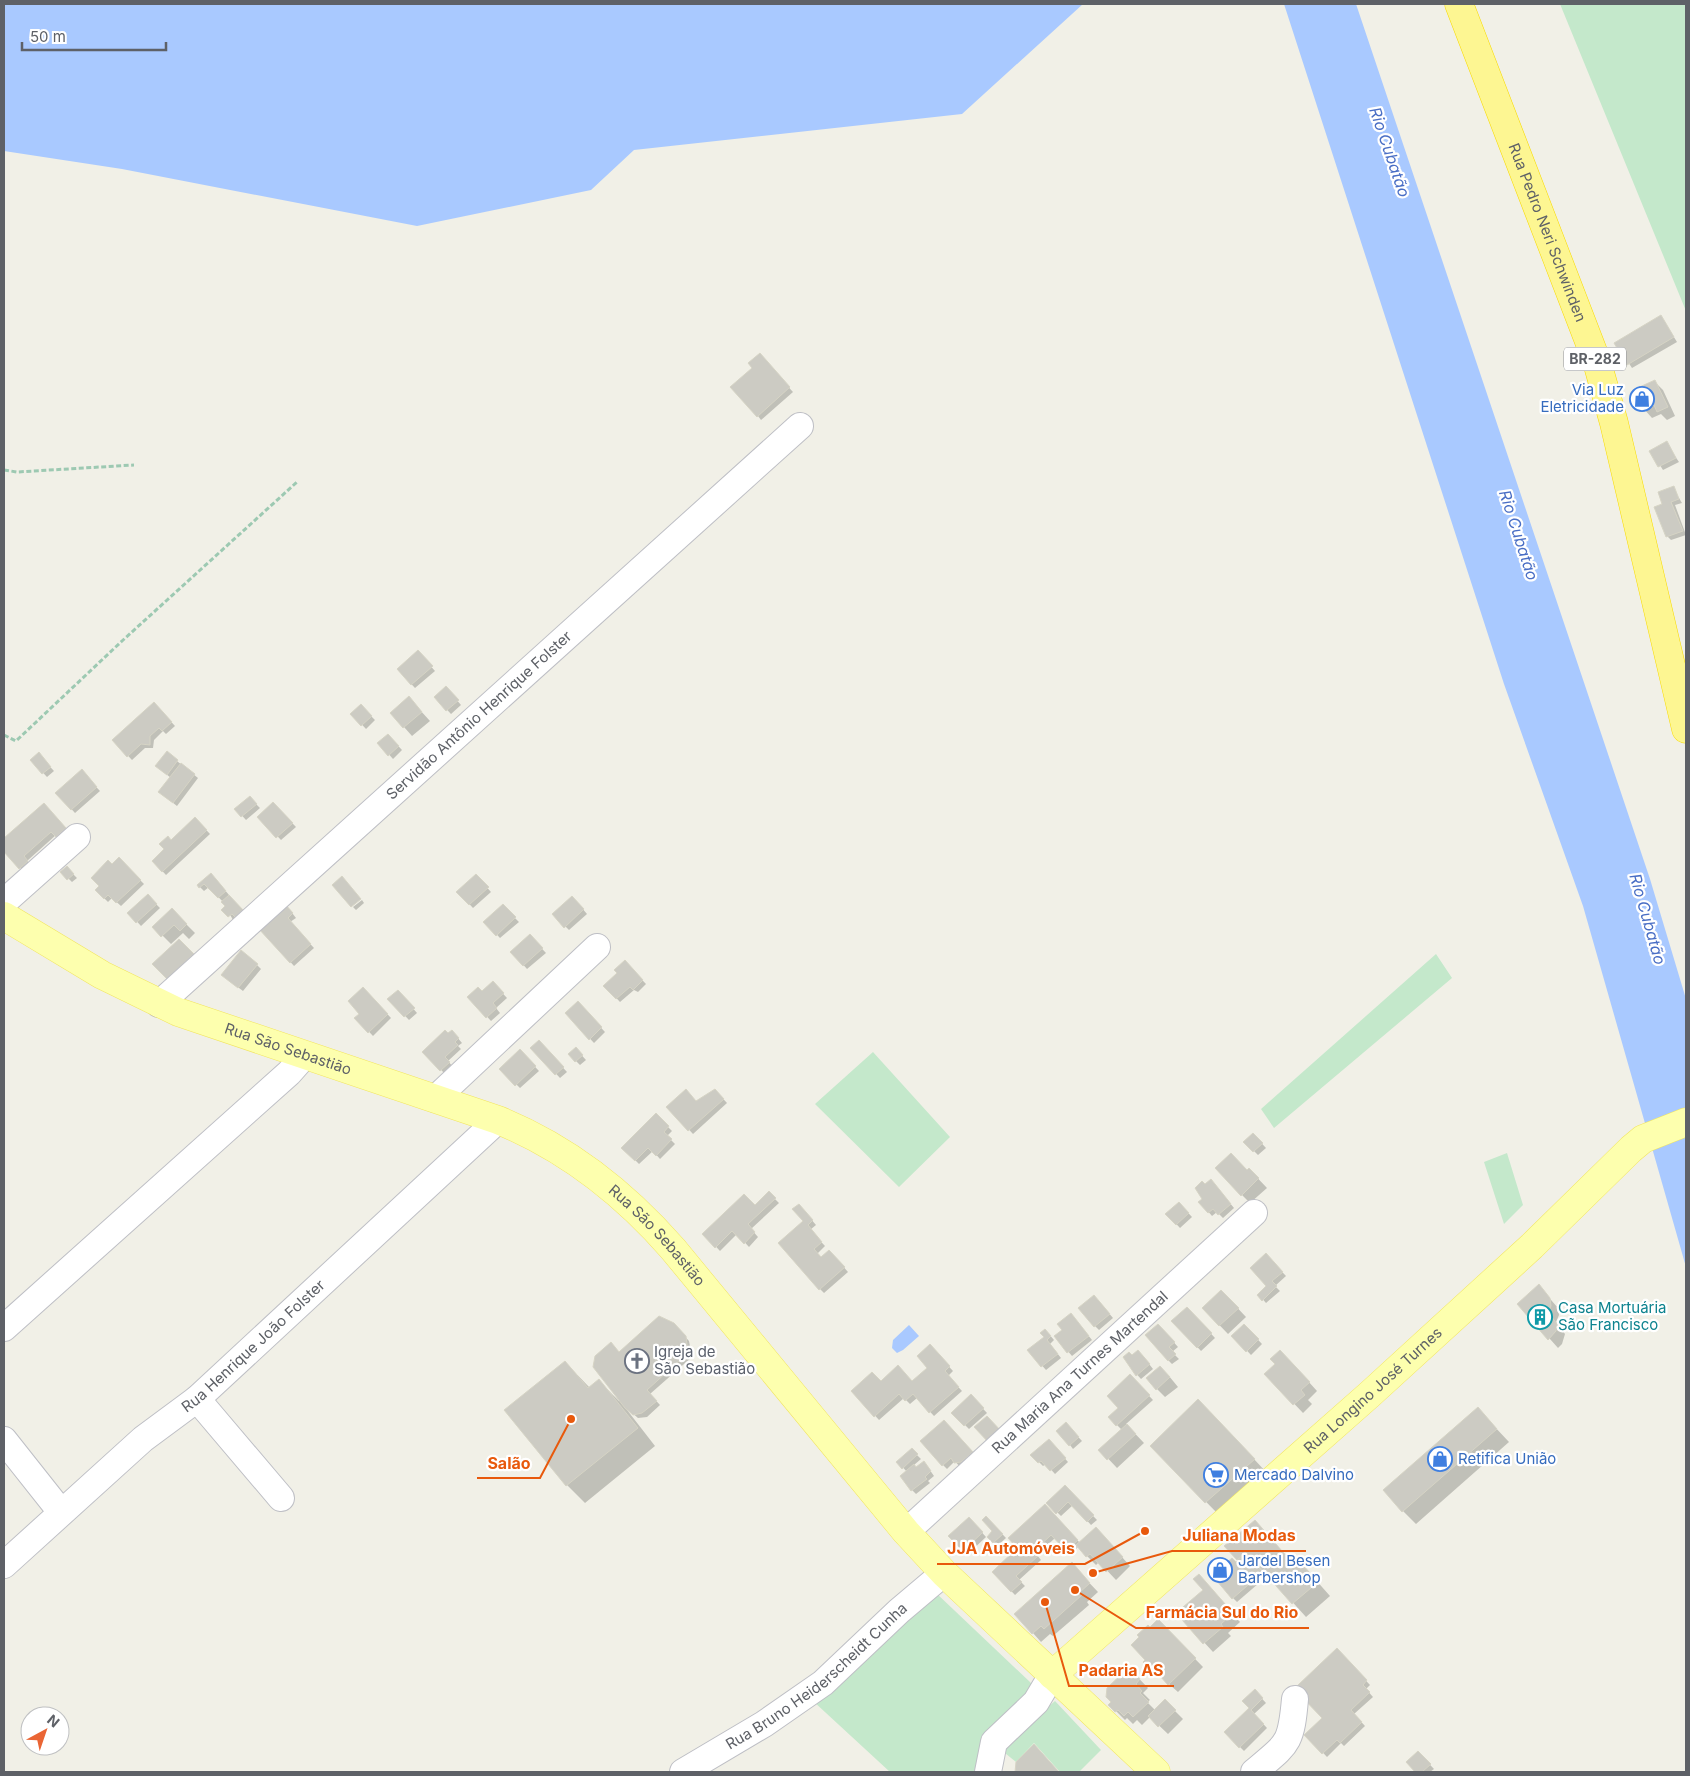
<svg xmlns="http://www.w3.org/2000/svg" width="1690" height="1776" viewBox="0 0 1690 1776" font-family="Inter,sans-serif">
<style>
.green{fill:#c4e8cb}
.water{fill:#a9c9ff}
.shadow{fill:#0003}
.building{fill:#cccbc3;stroke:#d6d4c5}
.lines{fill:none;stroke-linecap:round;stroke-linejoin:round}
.minor-casing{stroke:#bebfc5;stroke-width:28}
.major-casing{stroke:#f2e55f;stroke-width:29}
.highway-casing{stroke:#f8da00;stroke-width:29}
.path{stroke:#9dc9b2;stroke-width:3;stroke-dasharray:5 2.5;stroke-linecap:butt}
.minor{stroke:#fff;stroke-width:26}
.major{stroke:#fdffae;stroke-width:28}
.highway{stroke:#fdf692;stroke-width:28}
.labels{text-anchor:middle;stroke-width:4.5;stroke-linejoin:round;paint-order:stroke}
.shield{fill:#fff;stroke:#8e9095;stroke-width:1}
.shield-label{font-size:14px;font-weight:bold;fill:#5e6167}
.street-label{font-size:15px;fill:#5e6167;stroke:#fff}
.shop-label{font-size:15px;fill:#366cbe;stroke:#fff;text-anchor:start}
.culture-label{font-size:15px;fill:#0d838f;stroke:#fff;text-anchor:start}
.worship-label{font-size:15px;fill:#5b616d;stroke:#fff;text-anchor:start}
.water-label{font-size:16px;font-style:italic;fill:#496ec5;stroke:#fff}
.leader{fill:none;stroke:#e8590c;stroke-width:2}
.callout-dot{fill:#e8590c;stroke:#fff;stroke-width:2}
.callout-label{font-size:16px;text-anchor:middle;font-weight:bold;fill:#e8590c;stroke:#fff;stroke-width:4.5;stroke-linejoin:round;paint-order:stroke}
</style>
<rect width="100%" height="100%" fill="#f1f0e7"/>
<path class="green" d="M1560,4H1686V311Z
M1436,954L1452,978L1274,1128L1261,1109Z
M873,1052L950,1137L899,1187L815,1104Z
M1507,1153L1523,1205L1504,1224L1484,1162Z
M935,1592L1030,1682L1036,1691L980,1747L974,1772H890L813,1701Z
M1055,1701L1101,1750L1079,1772H1060L1034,1743L1016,1762L1000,1749Z"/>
<path class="water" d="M4,4H1083L962,114L634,150L591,190L417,226L122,169L4,151Z
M1284,4H1356L1650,879L1686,999V1267L1583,906L1504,684Z
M909,1325L919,1336L903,1350L897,1353L892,1348L893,1340Z"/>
<path class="shadow" d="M1664,321L1677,342L1632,368L1616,344Z
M763,359L793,392L761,420L758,416Z
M1654,381L1663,390L1675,416L1667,420L1661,414L1652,418L1644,409Z
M1666,443L1679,462L1663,470L1651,451Z
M1673,488L1682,503L1675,505L1686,535L1671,540L1667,536L1664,505Z
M418,652L435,671L415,688L398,670Z
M450,692L461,705L451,714L436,698Z
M409,698L430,721L412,736L404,727Z
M154,703L175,726L166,734L163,731L154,740L153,748H145L132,760L113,740Z
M360,705L375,720L366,729L352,714Z
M388,735L402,750L393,759L379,743Z
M167,753L198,778L177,806L164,796L171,778L161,770Z
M42,758L54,771L47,777L32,761Z
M81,771L100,791L75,813L57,793Z
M250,798L260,808L246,820L236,809Z
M273,803L296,827L281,840L259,817Z
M43,804L69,833L61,840L56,835L27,861L31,865L24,872L4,850V840Z
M195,818L210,834L166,875L153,861Z
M119,859L144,884L121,906L112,898L108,902L104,898L100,886L112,866Z
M67,868L77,878L72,882L62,872Z
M476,875L491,892L473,908L458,892Z
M215,878L229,895L236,917L233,920L223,902L209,887L204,891L198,885Z
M148,896L160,908L141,926L129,913Z
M362,900L364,903L356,910L353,907Z
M576,901L587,914L569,930L553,914Z
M503,906L519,922L500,938L485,922Z
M289,909L296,918L290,922L314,948L294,966L260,928Z
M172,910L195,933L189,939L183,933L171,944L154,927Z
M530,936L546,953L527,969L512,952Z
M625,962L646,984L638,992L634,990L620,1002L605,986L619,973Z
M257,965L261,969L243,991L227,979Z
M493,983L507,998L496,1008L500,1013L491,1021L469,997L482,993Z
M363,988L391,1018L373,1036L356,1018L361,1014Z
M398,991L417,1013L409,1020L389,999Z
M578,1003L605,1032L594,1043L566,1013Z
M452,1031L462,1043L458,1046L461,1049L448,1061L453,1067L445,1074L424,1052Z
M539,1042L567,1072L560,1078L532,1048Z
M576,1049L586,1060L580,1065L570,1055Z
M520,1051L539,1071L520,1088L501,1069Z
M715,1090L727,1103L693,1134L668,1107L696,1102Z
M656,1115L672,1131L667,1136L675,1144L660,1159L653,1151L639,1164L623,1148Z
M1253,1134L1266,1148L1258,1155L1245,1142Z
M1249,1169L1267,1188L1250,1203L1242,1195Z
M1211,1180L1234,1208L1223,1218L1217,1212L1212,1216L1200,1202L1204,1200L1205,1186Z
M769,1193L779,1203L751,1229L758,1237L749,1247L737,1234L720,1251L704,1234L755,1207Z
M1179,1203L1192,1217L1180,1228L1167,1214Z
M799,1205L816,1225L810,1230L825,1246L817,1254L821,1258L833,1255L848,1272L824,1293L820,1289Z
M1266,1255L1286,1276L1275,1286L1280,1291L1266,1303L1259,1295L1268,1286Z
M1539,1286L1558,1308L1559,1315L1556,1322L1565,1334L1562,1344L1558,1348L1519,1304Z
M1098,1300L1113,1318L1099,1330L1095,1326Z
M1230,1300L1246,1317L1228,1334L1203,1308Z
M1187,1308L1215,1338L1201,1351L1173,1321Z
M1075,1319L1092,1340L1072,1356L1055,1336Z
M1244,1325L1262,1344L1251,1355L1233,1336Z
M678,1329L689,1341L692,1357L650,1394L660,1405L647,1417L638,1418L624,1406L655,1446L585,1503L567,1485L506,1410L565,1362L590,1388L599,1381L619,1401L620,1353Z
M1162,1329L1178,1347L1172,1352L1179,1359L1172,1364L1169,1361Z
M1049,1334L1054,1340L1050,1344L1061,1358L1046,1370L1029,1351Z
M930,1346L953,1371L948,1376L962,1391L934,1416L917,1398L910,1404L904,1398L879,1420L853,1391L881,1383L913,1382L929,1368Z
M1142,1355L1153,1369L1141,1379L1131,1368L1132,1356Z
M1289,1360L1317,1391L1308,1400L1312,1404L1303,1413L1266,1374Z
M1130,1376L1153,1400L1126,1424L1144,1443L1117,1468L1100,1450L1122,1430L1109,1417L1120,1408Z
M1169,1376L1178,1387L1165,1397L1157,1389Z
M971,1396L987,1413L969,1429L953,1413Z
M1478,1409L1509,1442L1416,1524L1403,1511Z
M1211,1413L1267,1473L1219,1515L1151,1446Z
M1066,1424L1082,1441L1073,1449L1070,1445Z
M948,1425L976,1456L959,1466L955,1461L947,1469L943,1465Z
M1052,1444L1068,1462L1055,1474L1046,1464L1043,1466L1032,1455Z
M912,1450L921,1459L914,1465L916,1468L927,1466L934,1476L928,1481L930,1483L916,1494L912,1490L907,1472L898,1462Z
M1065,1487L1097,1520L1091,1525L1073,1505L1061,1516L1048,1503Z
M1045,1506L1080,1543L1104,1537L1130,1566L1116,1580L1099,1562L1096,1565L1078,1547L1071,1554L1055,1538L1037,1555L1041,1560L1019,1580L1025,1586L1015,1595L993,1572L1019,1548Z
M986,1517L1006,1538L997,1546L988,1537L994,1531Z
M969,1518L986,1537L968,1554L950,1536Z
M1255,1521L1290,1560L1307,1570L1330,1596L1306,1617L1259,1565L1257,1567L1266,1577L1237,1602L1233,1598L1237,1564L1239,1561L1226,1546Z
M1080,1573L1098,1592L1087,1602L1089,1605L1053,1636L1050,1634L1041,1642L1016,1614Z
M1207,1584L1240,1622L1228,1633L1231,1636L1213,1652L1178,1614L1204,1590Z
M1158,1621L1203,1667L1178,1692L1144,1662L1147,1660L1150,1629Z
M1337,1650L1370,1685L1366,1689L1373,1697L1354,1714L1365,1726L1344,1746L1341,1743L1327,1757L1306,1735L1324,1718Z
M1129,1668L1148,1688L1143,1693L1150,1700L1147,1702L1155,1710L1165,1701L1183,1719L1168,1734L1150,1717L1142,1725L1137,1720L1133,1724L1127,1718L1125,1720L1110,1705Z
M1255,1691L1266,1703L1254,1714L1267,1728L1244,1751L1225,1732L1250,1708Z
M1418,1752L1434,1769L1430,1772H1417L1408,1762Z"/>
<path class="building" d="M1661,315L1674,337L1627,365L1614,343Z
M760,353L790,387L757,417L730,387L752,368L748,363Z
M1655,380L1668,407L1657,412L1654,405L1643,410L1633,390Z
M1667,441L1676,458L1658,467L1649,451Z
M1674,486L1679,499L1671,502L1683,531L1666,537L1654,507L1662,504L1658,492Z
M418,650L433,666L411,685L397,669Z
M446,686L459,700L446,711L434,697Z
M409,696L422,712L403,728L390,713Z
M154,702L172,722L162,731L159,728L150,736V745L141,744L127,757L112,740Z
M361,704L372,716L361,726L350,714Z
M388,734L399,746L388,756L377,743Z
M167,751L178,760L167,775L155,766Z
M39,752L51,767L42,774L30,760Z
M181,763L195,774L173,803L158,792Z
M82,769L97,787L71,810L55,793Z
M250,796L257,804L241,817L234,809Z
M273,802L293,823L276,838L257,817Z
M44,803L66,828L56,837L51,832L24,856L28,861L19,869L4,852V838Z
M195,817L207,830L162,872L152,861L164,849L159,844L168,836L171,840Z
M119,857L141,880L116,903L108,895L104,899L95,890L99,886L91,878L108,860L112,864Z
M67,866L74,874L67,880L60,872Z
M211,873L226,891L218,898L204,884L199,888L197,885Z
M476,874L489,887L469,905L456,892Z
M342,876L361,899L351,907L332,885Z
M148,894L157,904L136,923L127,913Z
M229,895L244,911L236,918L232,914L228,917L221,910L225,906L221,902Z
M572,896L584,909L564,928L552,914Z
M285,904L293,913L288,918L311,944L290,963L258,928Z
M503,904L516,917L496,936L483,922Z
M172,908L187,924L180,931L174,925L161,937L152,927Z
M530,934L543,948L523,966L510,952Z
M179,939L194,954L167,979L152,964Z
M241,950L258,964L238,988L221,975Z
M625,960L643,980L633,990L630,987L616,999L603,986L617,973L614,970Z
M493,981L504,993L493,1003L497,1008L486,1018L467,997L478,987L482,991Z
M363,987L388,1014L368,1033L354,1018L359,1014L348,1001Z
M398,990L415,1008L404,1017L387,999Z
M578,1001L602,1027L589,1040L565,1013Z
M445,1030L448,1033L452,1030L459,1038L455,1042L458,1045L445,1057L450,1062L440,1071L422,1052Z
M539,1040L564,1067L555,1075L530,1048Z
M576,1047L583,1055L575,1062L568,1054Z
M520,1049L536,1066L515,1086L499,1069Z
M686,1089L696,1101L715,1089L724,1099L688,1131L666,1107Z
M656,1113L669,1126L664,1132L672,1139L656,1156L648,1148L635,1161L621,1148Z
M1253,1133L1263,1143L1253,1152L1243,1142Z
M1231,1153L1247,1170L1249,1168L1259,1178L1241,1196L1215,1168Z
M1211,1179L1231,1204L1218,1215L1213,1209L1208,1213L1198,1202L1202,1199L1195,1188L1202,1181L1205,1184Z
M769,1191L776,1198L748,1224L755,1232L744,1244L732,1231L715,1248L702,1234L744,1194L755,1205Z
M1179,1202L1189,1213L1176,1225L1165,1214Z
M799,1204L813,1220L808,1225L822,1242L814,1249L821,1257L829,1250L845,1267L819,1290L778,1243L803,1221L792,1209Z
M1266,1253L1283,1272L1272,1281L1277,1286L1262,1301L1257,1295L1266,1286L1250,1268Z
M1539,1284L1550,1298L1551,1306L1548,1312L1557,1324L1556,1331L1548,1340L1517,1304Z
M1221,1290L1239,1308L1219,1326L1202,1308Z
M1094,1295L1110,1314L1094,1327L1078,1308Z
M1187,1307L1212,1333L1197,1348L1171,1321Z
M1071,1313L1089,1336L1067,1353L1054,1336L1062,1330L1057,1324Z
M659,1316L674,1323L686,1336L688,1353L647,1390L657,1401L642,1413L633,1415L625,1408L593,1367L595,1356L611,1342L619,1352Z
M1158,1324L1175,1342L1169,1347L1176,1354L1168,1361L1145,1335Z
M1244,1324L1259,1339L1246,1352L1231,1336Z
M1045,1329L1051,1336L1047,1340L1058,1354L1041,1367L1027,1350L1044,1337L1040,1333Z
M930,1344L950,1366L945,1371L959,1387L929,1413L913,1394L905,1401L899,1394L874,1417L851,1391L872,1372L881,1381L898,1365L912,1381L927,1368L917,1356Z
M1138,1350L1150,1364L1136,1376L1123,1357L1129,1352L1132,1355Z
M1280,1350L1310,1382L1301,1390L1305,1395L1293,1405L1264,1374L1275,1364L1270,1359Z
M565,1361L588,1388L599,1379L638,1428L566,1486L504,1410Z
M1160,1366L1170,1377L1156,1390L1146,1378Z
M1130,1374L1150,1395L1116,1426L1108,1417L1118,1408L1107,1396Z
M971,1394L984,1408L964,1426L951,1413Z
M1198,1399L1255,1459L1205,1503L1150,1446Z
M1478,1407L1497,1429L1402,1512L1383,1490Z
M987,1416L1002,1432L990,1444L974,1427Z
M944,1420L973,1452L961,1462L954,1463L951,1458L942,1466L920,1441Z
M1066,1422L1079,1437L1069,1446L1056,1431Z
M1127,1424L1136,1434L1107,1460L1098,1450Z
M1049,1439L1066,1458L1050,1471L1041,1461L1038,1463L1030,1455Z
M912,1448L918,1454L902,1469L896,1462Z
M924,1461L931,1471L925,1477L927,1479L911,1491L900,1476L914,1464L916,1467Z
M1065,1485L1094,1515L1087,1522L1068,1502L1056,1514L1046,1503Z
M1045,1504L1078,1540L1066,1551L1051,1535L1034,1551L1038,1556L1016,1576L1022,1582L1011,1592L992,1572L1017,1548L1008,1538Z
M986,1516L1003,1534L993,1543L987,1537L992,1531L982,1520Z
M969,1517L983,1532L963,1551L948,1536Z
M1255,1520L1289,1559L1294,1555L1318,1582L1292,1604L1246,1552L1237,1560L1224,1546Z
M1096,1527L1123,1557L1106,1572L1090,1554L1086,1557L1076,1545Z
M1246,1553L1263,1572L1232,1599L1212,1575L1232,1558L1236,1562Z
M1072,1562L1090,1583L1079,1593L1082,1595L1044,1629L1041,1626L1032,1634L1014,1614Z
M1199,1574L1233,1613L1221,1624L1223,1627L1203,1644L1176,1613L1203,1590L1193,1579Z
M1158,1619L1196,1658L1168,1685L1151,1666L1149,1669L1143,1662L1145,1660L1131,1645L1139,1637L1137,1635L1148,1625L1150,1627Z
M1337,1648L1367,1680L1363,1685L1370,1692L1351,1710L1362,1722L1340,1743L1337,1740L1322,1754L1304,1735L1322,1718L1301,1696L1304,1694L1297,1686Z
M1129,1667L1140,1679L1136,1684L1142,1691L1140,1693L1149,1702L1133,1717L1128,1712L1124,1716L1118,1710L1115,1712L1108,1705L1111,1702L1106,1697L1107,1688Z
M1255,1689L1263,1698L1251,1710L1264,1724L1239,1748L1224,1732L1249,1708L1242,1701Z
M1165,1699L1176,1710L1158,1727L1148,1716Z
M1034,1744L1059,1772H1015L1016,1762Z
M1418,1751L1431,1764L1422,1772H1415L1406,1762Z"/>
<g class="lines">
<defs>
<g id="minor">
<path d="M4,902L77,837"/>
<path id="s1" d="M159,1004L800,426"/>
<path d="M435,1099L597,947"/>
<path d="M4,1328L289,1073L305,1055"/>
<path d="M197,1399L281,1498"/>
<path d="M4,1440L61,1512"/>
<path id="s2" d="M906,1532L1254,1213"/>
<path id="s3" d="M4,1565L143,1439L197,1399L498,1120"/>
<path id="s4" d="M683,1772L764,1724L823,1683L899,1611L944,1573"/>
<path d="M988,1772L994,1742L1036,1702L1052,1675"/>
<path d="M1254,1772C1288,1743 1291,1745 1295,1699"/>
</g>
<g id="major">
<path id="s5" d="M4,916L102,975L178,1012L498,1120C567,1148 625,1194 673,1249L906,1532L944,1573L1156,1772"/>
<path id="s6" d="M1052,1675L1369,1395L1532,1246L1631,1149L1643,1139L1686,1122"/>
</g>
<g id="highway">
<path id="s7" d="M1459,4L1597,362L1614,423L1686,729"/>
</g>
</defs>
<use href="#minor" class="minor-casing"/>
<use href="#major" class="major-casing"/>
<use href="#highway" class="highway-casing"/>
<path class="path" d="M4,470L17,472L134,465
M4,735L16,741L122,641L297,482"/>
<use href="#minor" class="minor"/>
<use href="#major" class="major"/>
<use href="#highway" class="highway"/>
</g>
<defs>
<symbol id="shop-ring" viewBox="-11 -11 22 22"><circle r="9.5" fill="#fff" stroke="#3f7fe0" stroke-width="1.5"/><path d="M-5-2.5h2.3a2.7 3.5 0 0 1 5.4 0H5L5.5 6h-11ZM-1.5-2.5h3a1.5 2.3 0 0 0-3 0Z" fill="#3f7fe0"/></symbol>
<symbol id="building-ring" viewBox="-11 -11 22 22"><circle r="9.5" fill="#fff" stroke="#0f9aa8" stroke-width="1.5"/><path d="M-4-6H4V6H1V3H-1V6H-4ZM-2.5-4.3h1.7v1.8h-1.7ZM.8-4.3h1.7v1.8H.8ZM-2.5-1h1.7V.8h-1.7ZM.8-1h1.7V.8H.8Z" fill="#0f9aa8"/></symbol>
<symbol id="church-ring" viewBox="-11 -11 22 22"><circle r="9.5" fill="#fff" stroke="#6b7280" stroke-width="1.5"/><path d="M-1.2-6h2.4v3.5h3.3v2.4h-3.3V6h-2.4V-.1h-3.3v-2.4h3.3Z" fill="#6b7280"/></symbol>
<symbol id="supermarket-ring" viewBox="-11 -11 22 22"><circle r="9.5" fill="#fff" stroke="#3f7fe0" stroke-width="1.5"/><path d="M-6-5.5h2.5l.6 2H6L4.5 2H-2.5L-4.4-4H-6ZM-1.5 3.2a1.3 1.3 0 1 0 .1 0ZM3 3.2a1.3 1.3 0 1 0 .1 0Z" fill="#3f7fe0"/></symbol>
</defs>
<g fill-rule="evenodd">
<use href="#shop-ring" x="1628" y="385" width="28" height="28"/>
<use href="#building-ring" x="1526" y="1303" width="28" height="28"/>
<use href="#church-ring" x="623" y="1347" width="28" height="28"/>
<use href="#shop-ring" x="1426" y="1445" width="28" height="28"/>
<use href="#supermarket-ring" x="1202" y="1461" width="28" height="28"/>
<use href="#shop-ring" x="1206" y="1556" width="28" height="28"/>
</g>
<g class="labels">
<rect class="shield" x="1564" y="347.5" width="62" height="23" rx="4"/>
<g class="shield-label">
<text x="1595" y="364">BR-282</text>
</g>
<g class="street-label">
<text dy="5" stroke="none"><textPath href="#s7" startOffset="245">Rua Pedro Neri Schwinden</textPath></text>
<text dy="5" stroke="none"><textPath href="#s1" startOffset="431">Servidão Antônio Henrique Folster</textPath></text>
<text dy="5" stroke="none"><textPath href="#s5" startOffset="315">Rua São Sebastião</textPath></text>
<text dy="5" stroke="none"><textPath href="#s5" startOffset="735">Rua São Sebastião</textPath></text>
<text dy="5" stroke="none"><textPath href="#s3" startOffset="332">Rua Henrique João Folster</textPath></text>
<text dy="5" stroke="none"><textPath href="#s2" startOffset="236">Rua Maria Ana Turnes Martendal</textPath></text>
<text dy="5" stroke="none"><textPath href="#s6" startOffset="429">Rua Longino José Turnes</textPath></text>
<text dy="5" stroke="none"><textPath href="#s4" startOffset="165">Rua Bruno Heiderscheidt Cunha</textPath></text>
</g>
<g class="shop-label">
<text x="1624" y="395" text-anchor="end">Via Luz<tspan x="1624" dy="17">Eletricidade</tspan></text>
<text x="1458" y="1464">Retifica União</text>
<text x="1234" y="1480">Mercado Dalvino</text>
<text x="1238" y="1566">Jardel Besen<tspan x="1238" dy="17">Barbershop</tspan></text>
</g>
<g class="culture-label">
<text x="1558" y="1313">Casa Mortuária<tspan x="1558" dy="17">São Francisco</tspan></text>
</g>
<g class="worship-label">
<text x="654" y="1357">Igreja de<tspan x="654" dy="17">São Sebastião</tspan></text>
</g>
<g class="water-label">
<text transform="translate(1390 152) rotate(71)" y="6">Rio Cubatão</text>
<text transform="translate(1519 535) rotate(72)" y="6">Rio Cubatão</text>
<text transform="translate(1648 919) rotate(74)" y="6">Rio Cubatão</text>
</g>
</g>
<path class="leader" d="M571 1419L540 1478H477M1093 1573L1172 1551H1306M1145 1531L1085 1564H937M1075 1590L1136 1628H1309M1045 1602L1069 1686H1174"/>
<g class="callout-dot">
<circle cx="571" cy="1419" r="5"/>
<circle cx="1093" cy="1573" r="5"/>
<circle cx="1145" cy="1531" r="5"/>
<circle cx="1075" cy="1590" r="5"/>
<circle cx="1045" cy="1602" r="5"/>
</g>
<g class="callout-label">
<text x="509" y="1469">Salão</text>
<text x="1239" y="1541">Juliana Modas</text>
<text x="1011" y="1554">JJA Automóveis</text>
<text x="1222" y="1618">Farmácia Sul do Rio</text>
<text x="1121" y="1676">Padaria AS</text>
</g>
<rect width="1690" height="1776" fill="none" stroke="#5e6167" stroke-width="10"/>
<g transform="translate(45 1731) rotate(40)"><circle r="24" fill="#ffffff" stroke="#bfc0c2"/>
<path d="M0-4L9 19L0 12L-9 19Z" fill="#ea6534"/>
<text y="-8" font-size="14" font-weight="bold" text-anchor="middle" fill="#5e6167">N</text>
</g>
<path d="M22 42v8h144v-8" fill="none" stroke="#5e6167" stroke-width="2.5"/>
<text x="30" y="42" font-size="15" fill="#5e6167" stroke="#ffffff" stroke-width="4" paint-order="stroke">50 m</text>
</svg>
